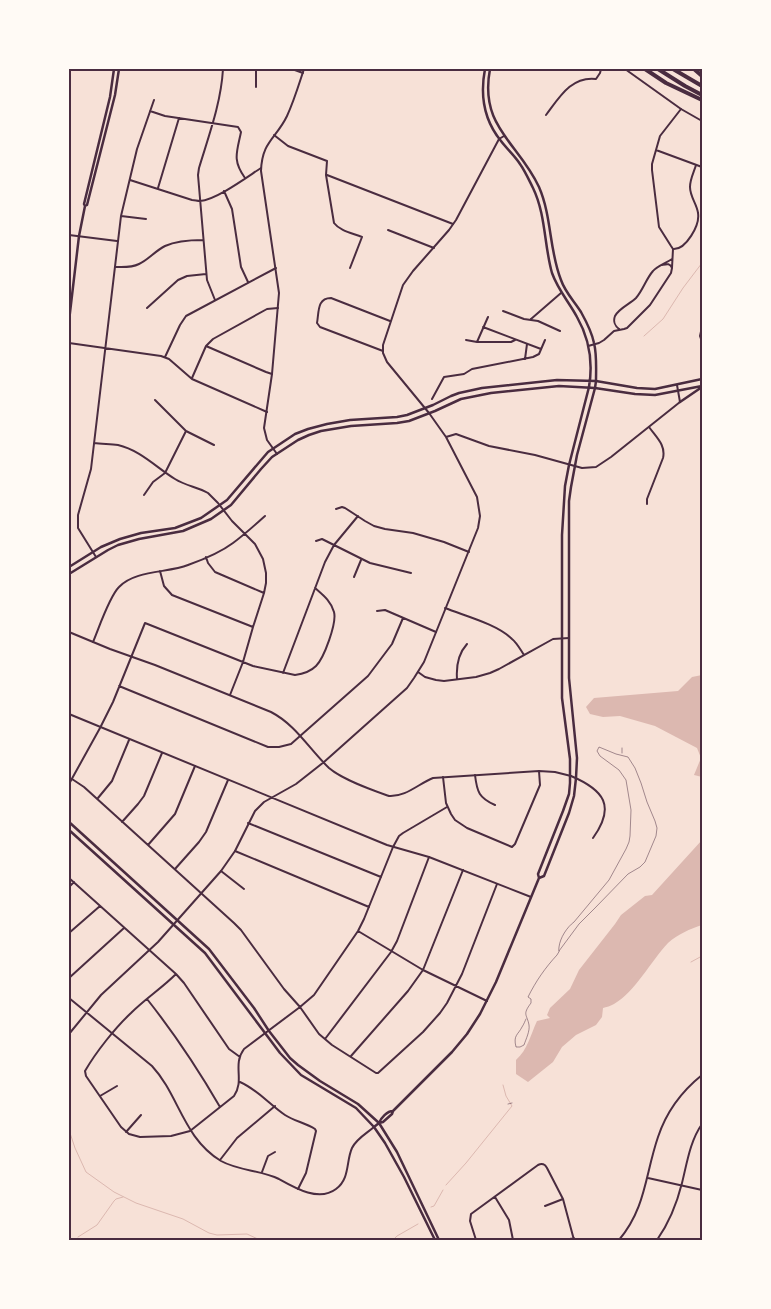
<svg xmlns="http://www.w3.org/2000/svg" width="771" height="1309" viewBox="0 0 771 1309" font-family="Commissioner,sans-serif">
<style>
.water{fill:#dcb8b0}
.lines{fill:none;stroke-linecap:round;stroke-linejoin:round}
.stream{stroke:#dcb8b0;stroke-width:1}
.service{stroke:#4a2c40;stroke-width:0.5}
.minor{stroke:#4a2c40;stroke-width:2}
.tertiary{stroke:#4a2c40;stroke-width:2}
.secondary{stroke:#4a2c40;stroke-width:2.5}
.primary{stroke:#4a2c40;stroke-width:2.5}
.motorway{stroke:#4a2c40;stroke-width:4}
.neatline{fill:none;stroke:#4a2c40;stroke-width:2}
</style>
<rect width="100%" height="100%" fill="#f7e1d7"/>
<path class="water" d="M702,675V777L694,775L701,758L697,748L655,726L620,716L603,717L590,714L586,707L594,698L678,691L692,677Z
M702,840V925C690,929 678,934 668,943C651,961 635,992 614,1004C611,1006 606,1007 603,1008L602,1017L596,1025L576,1035L562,1047L553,1062L528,1082L516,1074V1060C528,1049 530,1036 537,1021L550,1018L547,1015L550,1008L570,989L579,970L615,924L621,915L645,896L652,895Z"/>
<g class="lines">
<path class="stream" d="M644,336L663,319L683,288L702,263
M691,962L702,956
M69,1130L75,1148L86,1172L114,1192L136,1203L183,1219L209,1233L217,1235L247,1234L260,1240
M446,1185L466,1163L512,1106L506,1096L503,1085
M431,1207L434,1206L443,1190
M78,1237L97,1225L114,1201L116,1199L123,1197
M393,1240L397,1236L418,1224"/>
<path class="service" d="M622,748V753
M526,1019C525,1021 524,1024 522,1027C518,1035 513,1035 516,1047H520L524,1045C526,1039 530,1031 529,1025C527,1014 522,1015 531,1003V999L528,997C536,981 545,968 557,955C561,948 558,955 559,947C560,938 567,927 574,922L609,880L626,849L629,842L630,836L631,810L626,780L619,770L600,756L597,751L599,747L616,754L628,757L635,768L641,783L647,802L655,821L657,828L656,836L645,862L640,867L628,874L595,908L579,924L559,951
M508,1104L512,1103"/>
<path class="minor" d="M256,69V87
M292,69L303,73
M150,111L165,116L238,127L241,132C237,152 232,160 245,178
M546,115C559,98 571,76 596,79L600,73L601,69
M274,135L288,146L327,161L326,175L334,223C340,231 352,233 362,237L350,268
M656,150L702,167
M327,175L453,224
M130,180L192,200C195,200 197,201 200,201C216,200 247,177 261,168
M158,188L179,118
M224,191L232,209L241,267L248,282
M121,216L146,219
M388,230L434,248
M69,235L117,241
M673,249C686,250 700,225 698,213C697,204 690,197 690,187C690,179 694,172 696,165
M115,267C123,267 131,268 139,264C148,260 155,251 165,246C176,241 191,240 203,240
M672,268L673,249L671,246L659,227L652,170V164L660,136L681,109
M215,300L207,280L198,175L199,168C209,135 221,103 223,69
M147,308L178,280L187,276L206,274
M503,311L524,319L538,321L560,331
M531,319L561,293
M483,327L541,349
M702,327L700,336L702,342
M619,329C615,326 613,321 615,316C619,308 630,304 636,298C643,290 646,279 653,271C657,266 666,263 672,259
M466,340L477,342H511L515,340
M477,342L488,317
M69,343L161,356L169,359L192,379L267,412
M206,346L266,372L272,374
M588,346L599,343L604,340L614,331L624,329L627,328L650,305L671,273L672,268C670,263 667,264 662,265
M383,351L320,327L317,323C319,312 317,298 331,298L390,321
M165,357L180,325L186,316L276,268
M525,359L527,344
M192,378L206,346L213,339L267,309L278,308
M432,399L444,377L464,374L472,369L533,357L539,354L545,340
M155,400L186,431L214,445
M94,443C102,444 110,444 118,445C140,450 157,468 175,479C186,486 198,487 208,493L218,503L232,521L255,544L263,559L266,573V583L264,593L253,627L243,662L230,695
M144,495L153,482L165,473L186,431
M647,504V499L663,458C666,445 656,437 649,427
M336,509L342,507L345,508L365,521L374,526L385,529L413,533L444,542L469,552
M316,541L322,539L370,563L411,573
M96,557L78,528V515L91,469L121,216L137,149L154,100
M206,557L208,563L215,572L264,593
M160,571L164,586L172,595L253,627
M354,577L361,560
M445,608C465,616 497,624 512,639C517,643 520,649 524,655
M377,611L385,610L436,632
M93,642C99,628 109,597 119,587C135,570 168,573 188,565C202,560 221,552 233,543C244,535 255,525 265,516
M418,672L425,677L436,680L444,681L476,677L490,673L499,669L553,639L569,638
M283,673L325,562L334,545L358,516
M457,679C456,665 458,654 467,644
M119,686L268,747H279L291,744L368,676L392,644L403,618
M475,775C477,792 479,798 495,805
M571,776C604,790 616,806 593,838
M443,777L446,803L451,814L455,820L467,828L512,847L515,844L540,785L539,771
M72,779L84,787L234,923L241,930L284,989L300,1007L319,1034L332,1045L376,1073H378L423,1032L440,1013L447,1003L462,974L497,884
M69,784L100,728L113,702L145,623L253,666L295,675C303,674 310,672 316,666C324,658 337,623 334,612C331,601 323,595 315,588
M98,798L112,781L129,740
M122,822L138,804L144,796L162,753
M248,823L381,877
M148,845L175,814L195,766
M235,851L369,907
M175,869L199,842L206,832L228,780
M221,871L244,889
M69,878L176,974L184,983L229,1049L240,1057
M69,887L74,882
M358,931L423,970L487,1001
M69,933L100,906
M176,974C162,988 145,999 131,1013C115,1028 96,1052 85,1071L86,1076L121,1127L129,1134L140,1137L171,1136L190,1131L234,1096C245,1080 232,1065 244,1049L300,1007L314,995L358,931L364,919L393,847L399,836L403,833L447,807
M69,978L124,928
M147,999C174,1033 198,1069 220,1107
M325,1039L391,952L397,941L429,857
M351,1056L408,991L423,970L463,870
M240,1082C258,1090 269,1104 285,1115C294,1121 306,1123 315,1129L316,1131L306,1173L298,1189
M100,1096L117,1086
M126,1132L141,1115
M220,1160L237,1138L275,1106
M262,1172L268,1156L275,1152
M495,1197L509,1220L513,1240
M545,1206L563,1199
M476,1240L470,1221L471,1214L538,1165C542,1163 545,1164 547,1168L563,1199L574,1240
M566,1240L574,1238
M657,1240C669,1223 677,1203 682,1183C687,1163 690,1141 702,1124"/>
<path class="tertiary" d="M625,69L681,109L702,121
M446,437L456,434L489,446L535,455L582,468L596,467L611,457L680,402L677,385
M277,454L267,440L264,428L272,374L279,293L261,171C262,141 276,139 287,116C294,101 299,84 304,69
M69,632L110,649L155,665L271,712C296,725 309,749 329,768C343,780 372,790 389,796C406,797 418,784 433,778L539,771L555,772L571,776
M69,714L387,845L429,857L531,897
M69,998L152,1066C179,1095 183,1138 221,1161C239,1171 261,1170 279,1179C295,1188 319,1202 336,1189C350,1179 346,1161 352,1148C356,1139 367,1133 374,1127
M69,1034L101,995L158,942L221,871L235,851L255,811L264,802L296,784L324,762L407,688L414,678L424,662L478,528L480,516L477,497L446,437L429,413L387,362L383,353V345L403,285L413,271L449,230L456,220L499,139L504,136
M648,1178L702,1190
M619,1240C646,1208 645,1175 658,1137C666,1113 682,1091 702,1075"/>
<path class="secondary" d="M85,206L87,205L115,95L119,69
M69,321L79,236L85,206L84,204L110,97L114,69
M596,381L637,388L655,389L702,379
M680,402L702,387
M69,822L209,949L254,1008L269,1031L290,1058L298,1065L320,1081L358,1104L379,1123L397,1152L439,1240
M69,830L205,953L280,1053L301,1075L356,1108L374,1127L385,1143L404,1177L435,1240
M539,878L538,874L563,811L569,794L570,783V759L562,698V535L565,486L569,465L589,387
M379,1123C381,1118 387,1111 393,1111
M374,1127L379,1123L383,1122L392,1114L393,1111L452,1052L467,1034L480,1014L496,982L539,878L544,876L569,813L574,796L576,778L577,758L569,678V501L571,487L577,455L595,388L635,394L655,395L702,386"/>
<path class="primary" d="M485,69C480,95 483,119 501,141C507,149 515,156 520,164C525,171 529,180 533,188C546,215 544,245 552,273C558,290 569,302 577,317C589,338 593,363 589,387
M69,567L101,547L120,539L141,533L175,528L201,518L227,500L268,452L295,434L308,429L327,424L350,420L397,417L407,415L433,405L451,396L459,393L482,388L557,380L596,381
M69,574L108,550L118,545L139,539L183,531L211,519L231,505L261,469L272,457L298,440L309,435L321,431L351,426L397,423L409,421L435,411L461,399L491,393L559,386L595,388L596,381C596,369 597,355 594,343C592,333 586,321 581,312C574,301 565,292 561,280C549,250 552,217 539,187C518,142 479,127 490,69"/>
<path class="motorway" d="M645,69L666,83L702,100
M658,69L685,86L702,95
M673,69L702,86
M694,69L702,76"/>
</g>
<rect width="771" height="1309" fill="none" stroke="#fffaf5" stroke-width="140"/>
<rect x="70" y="70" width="631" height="1169" class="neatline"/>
</svg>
